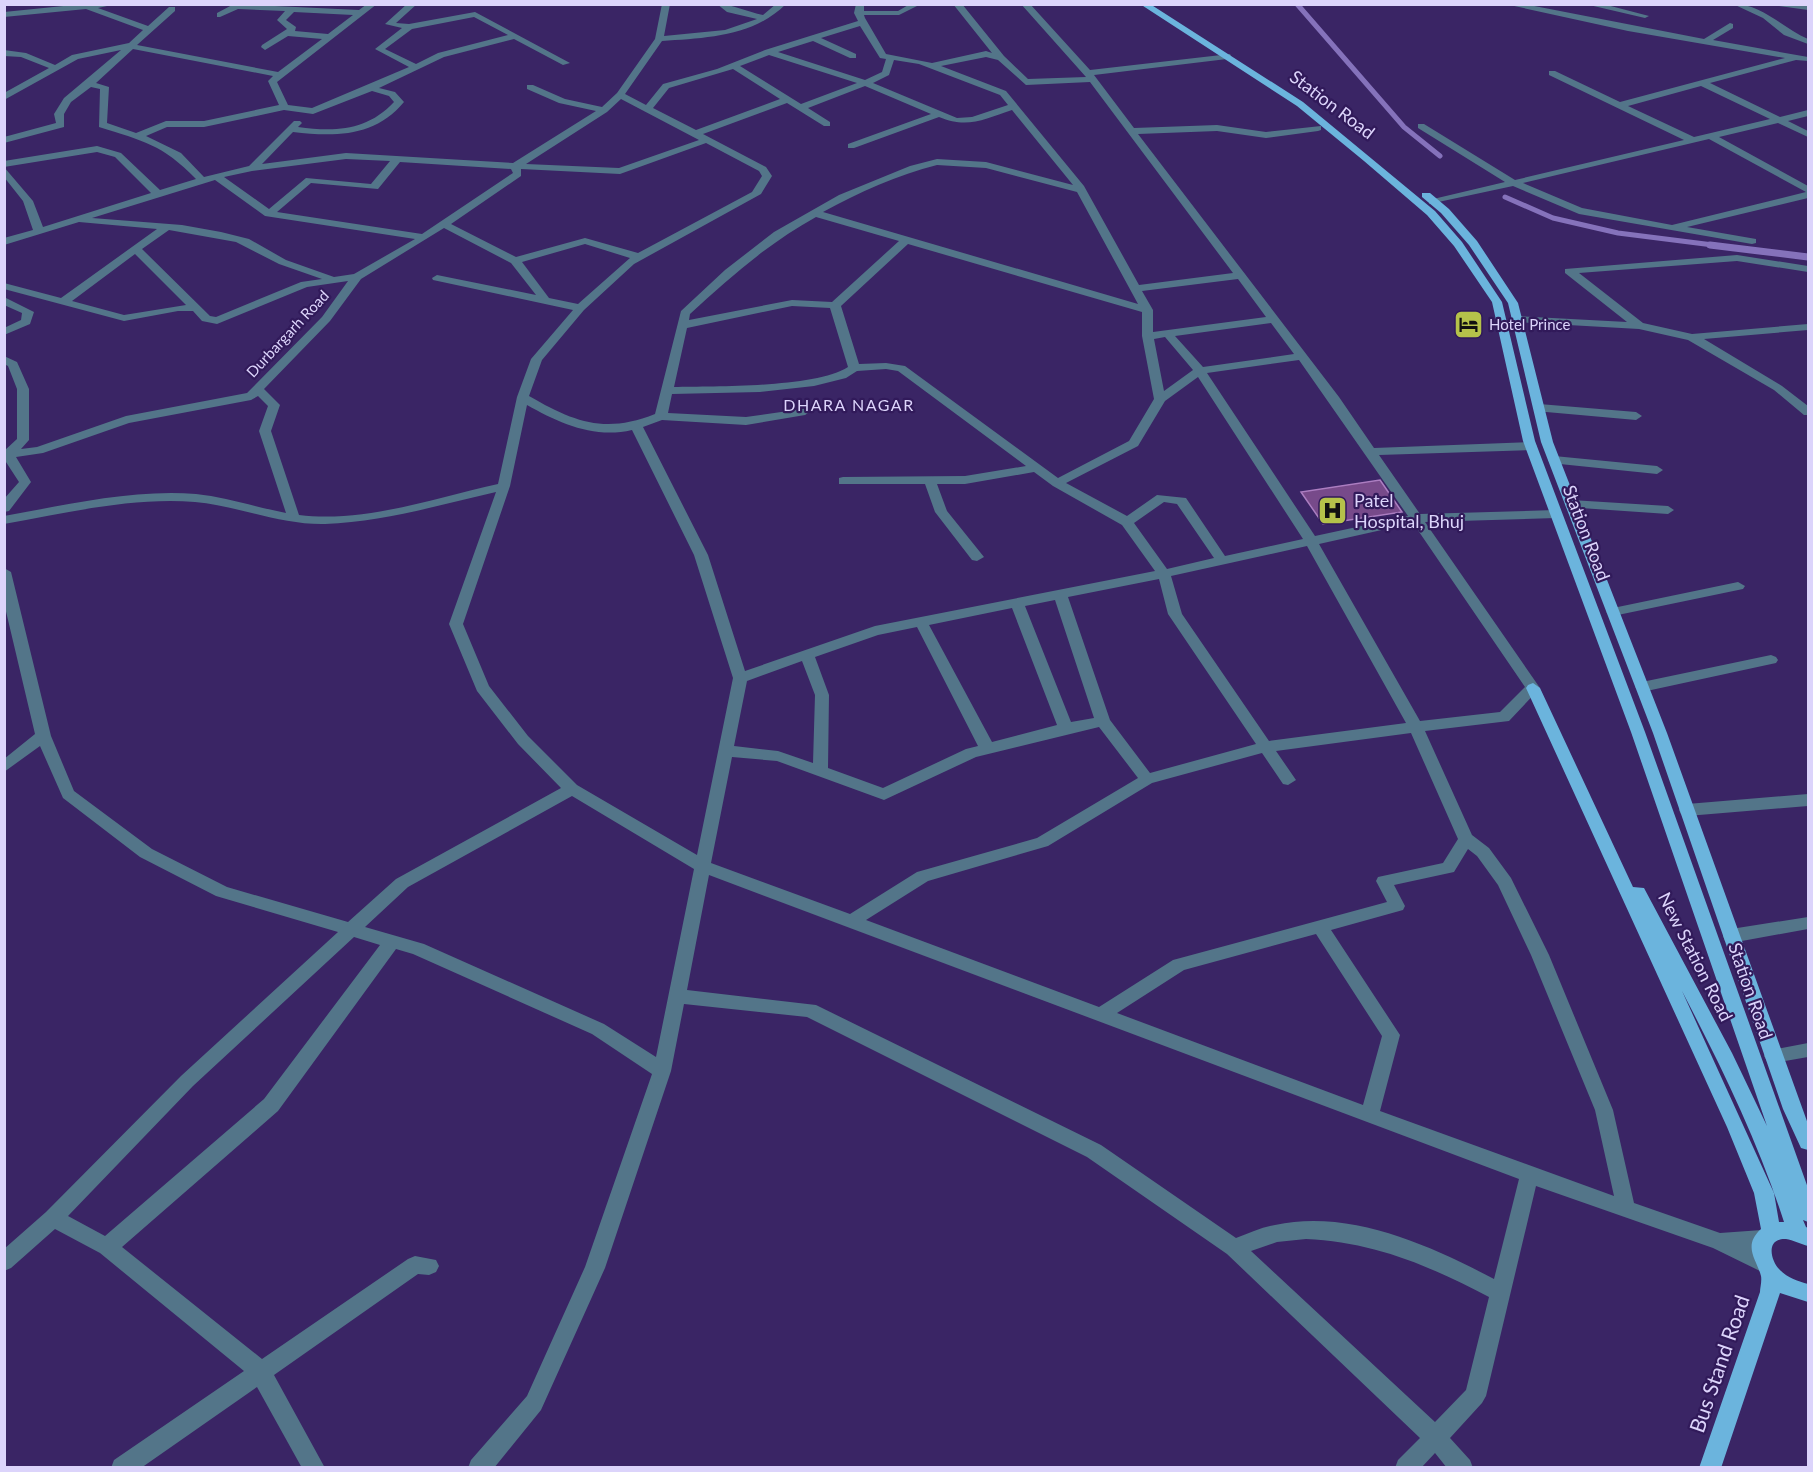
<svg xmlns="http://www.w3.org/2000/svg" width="1813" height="1472" viewBox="0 0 1813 1472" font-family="Lato,sans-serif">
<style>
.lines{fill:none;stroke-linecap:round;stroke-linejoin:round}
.stream-far1{stroke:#8572bb;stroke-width:5}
.stream{stroke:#8572bb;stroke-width:7}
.building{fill:#774a8a;stroke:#ac7ec1;stroke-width:1.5}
.minor{fill:#537589;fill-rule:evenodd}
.major{fill:#6bb4dd;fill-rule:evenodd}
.labels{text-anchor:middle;stroke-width:4.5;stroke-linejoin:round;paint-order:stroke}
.far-poi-label{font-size:15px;fill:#dcd4fb;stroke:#311a5a;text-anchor:start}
.far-street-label{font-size:15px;fill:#dcd4fb;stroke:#311a5a}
.far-neighbourhood-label{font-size:16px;letter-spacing:1.5px;fill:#dcd4fb;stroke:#311a5a}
.street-label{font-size:18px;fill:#dcd4fb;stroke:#311a5a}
.poi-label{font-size:18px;fill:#dcd4fb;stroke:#311a5a;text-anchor:start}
.near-street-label{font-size:21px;fill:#dcd4fb;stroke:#311a5a}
</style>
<rect width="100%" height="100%" fill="#3a2565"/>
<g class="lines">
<path class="stream-far1" d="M1297,4L1404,127L1440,156
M1505,197L1553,218L1618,233L1721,246"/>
<path class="stream" d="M1710,245L1808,257"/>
</g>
<path class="building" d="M1380,480L1402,512L1323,524L1301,492Z"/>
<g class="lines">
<path class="minor" d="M83,4H116L98,8L148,26L169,7H175V11L137,45L278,72L322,39L288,36L265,50L261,47L262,45L287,29L277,20L285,11L238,9L220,17H217V13L234,4L359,10L367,4H377L277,82L288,105L312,108L409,67L375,49L402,28L385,24L407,4H417L396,23L409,24L475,12L570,63L563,65L514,39L444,57L379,88L395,92L404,102C375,137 335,137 293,132L262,164L346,153L513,163L596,111L559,103L527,89V85H533L565,99L602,107L617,93L655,39L662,4H670L664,36L725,30L757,19L727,12L717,4C732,4 748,12 763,15L776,4H786C753,37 705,38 662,41L625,94L646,105L663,84L717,69L765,50L858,21L854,13L856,4H864V11H898L910,4H921L899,15H864L865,18L886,54L932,63L986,51L992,53L953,4H962L1004,56L1028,79L1086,77L1021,4H1030L1090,70L1230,54L1231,56L1227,59L1094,75L1134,128L1217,125L1266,132L1321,126V130L1318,131L1266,138L1217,131L1138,134L1339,397L1374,448L1531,442L1537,446L1531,450L1379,455L1420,514L1556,510L1562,514L1556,518L1425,522L1540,688L1509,721L1425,731L1472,835L1489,848L1511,878L1549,955L1613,1110L1634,1203L1720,1233L1762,1230L1769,1233L1772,1239L1769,1245L1753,1248L1769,1257L1772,1263L1769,1269L1762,1272L1713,1248L1536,1186L1486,1396L1482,1403L1450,1438L1470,1460L1473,1468H1447L1435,1453L1421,1468H1395L1398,1460L1420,1438L1227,1254L1087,1157L807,1017L684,1004L671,1071L605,1268L541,1410L494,1468H468L471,1460L527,1396L585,1267L652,1074L592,1034L413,954L396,949L278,1111L122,1247L262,1359L408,1259L415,1256L436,1260L439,1266L436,1272L429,1275L418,1274L274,1375L325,1468H302L257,1387L141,1468H111L114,1460L244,1371L100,1253L55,1229L11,1268L4,1271V1249L46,1212L181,1076L338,932L216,896L140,857L63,798L40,746L4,772V759L35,734L4,603V568L11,572L51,736L74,791L152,849L227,887L348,922L396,879L561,788L518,744L477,691L449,624L496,492C439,505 383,522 325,524C280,525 239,506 195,502C131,497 67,513 4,524V516C67,505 132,489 196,494C226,497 255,507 286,513L259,431L268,406L258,396L251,400L129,423L43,453L16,457L31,482L9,511L4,512V499L19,482L4,459V451L17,439V389L8,366L4,364V356L17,362L29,389V440L21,449L37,447L126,416L247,393L322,317L348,281L307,287L217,324L202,321L193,311H178L124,321L4,289V283L61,298L157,229L79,222L4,245V238L33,230L23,201L4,177V167L33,201L43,227L151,193L115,157L97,152L4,167V161L97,146L121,153L160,190L196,179C162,144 143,141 99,127L100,89L91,87L71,102L64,114V127L4,143V137L56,123L54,114L64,98L121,50L78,59L4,100V93L49,68L21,57L4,56V50L26,53L55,65L72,55L129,43L143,30L86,9L4,17V12ZM294,12L353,15L328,34L295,31L296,27L286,20ZM474,17L508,35L438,53L416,64L385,49L412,29ZM860,26L880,58L886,59L882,72L865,80L778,52L813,41L850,58H856V54L821,38ZM133,49L273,76L268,81L279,105L204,121H166L136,133L107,123L109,87L96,83ZM769,55L857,83L801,104L740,66ZM986,57L998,60L1026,85L1090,82L1233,273L1139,285L1084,186L1006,91L941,66ZM894,60L919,64L1000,95L1008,105L972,117L957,118L873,83L889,75ZM733,69L780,99L696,130L653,108L669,88ZM865,86L931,114L848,144V148H854L939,117C967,129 985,119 1012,110L1073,185L986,162L937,159L910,166L839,195L774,232L725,270L681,311L655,414C605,434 574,422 529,396L542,360L584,310L634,264L761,194L772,176L766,167L703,134L787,103L824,126H830V122L808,108ZM372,91L389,96L394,102C367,131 335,132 298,127L302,123L300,121H294L249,166L204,177L181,153L146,136L167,127H204L284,110L313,114ZM621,99L699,140L619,168L526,164L607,112ZM706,143L759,171L762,176L752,192L638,253L585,238L516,257L451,224L521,176V169L620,174ZM346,159L390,161L371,184L306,178L269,209L224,177L252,171ZM400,162L511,169L513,173L422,234L277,212L311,183L378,189ZM937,165L986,168L1077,192L1138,304L823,212C859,192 898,175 937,165ZM215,180L265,216L415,239L354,274L334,277L286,260L249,239L221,232L182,225L92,218ZM816,217L899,241L832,302L792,300L689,320L690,314C730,277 769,243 816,217ZM444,228L511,263L536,295L437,275L432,278L433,280L573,310L531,359L517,397L498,484C435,498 365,523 299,515L271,431L280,405L264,389L330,321L361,279ZM169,230L236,242L279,264L322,279L301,282L216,317L210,316L142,249ZM585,244L630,258L578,304L549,298L522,262ZM908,244L1142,312V336L1154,399L1129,441L1058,478L905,366L886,363L859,364L841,306ZM135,254L186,305L124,315L72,301ZM1238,279L1266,317L1153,332V310L1142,291ZM792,306L830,308L848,367C815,388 715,386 674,387L687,328ZM1271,323L1294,354L1203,367L1175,336ZM1165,337L1193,370L1164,391L1154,339ZM1299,360L1408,516L1315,536L1207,373ZM886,369L898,371L1026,466L965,476L843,477L839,478V484H925L935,512L972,560L977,561L984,557L947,511L937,484H965L1034,472L1053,486L1122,525L1155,571L875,626L745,671L708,555L643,427L662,420L746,425L805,415L811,411L809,408L746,417L668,413L672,394L760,392L814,386L846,378L857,371ZM1198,377L1303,539L1225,556L1186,498L1157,495L1127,516L1066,483L1138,446L1165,401ZM527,405C559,423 594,439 632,430L694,555L733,678L697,855L577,785L528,736L489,686L463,624L510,486ZM1164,502L1177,504L1214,558L1167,569L1134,523ZM1413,523L1525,687L1500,712L1420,721L1319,544ZM1307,546L1406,723L1269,741L1182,614L1171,576ZM1159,579L1168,614L1256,744L1150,773L1110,720L1068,597ZM1055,600L1094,718L1071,722L1025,606ZM1012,608L1057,725L992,742L929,625ZM917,627L978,746L966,749L883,788L828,768L829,695L815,657L878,635ZM802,661L815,695L813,763L778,751L734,746L747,681ZM1099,727L1138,778L1037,838L917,872L850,914L711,863L732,757L777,761L884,800L976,757ZM1411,733L1458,839L1443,863L1378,877L1376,881L1387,902L1173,960L1099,1007L866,920L928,881L1048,846L1152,783L1262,753L1283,784L1288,785L1296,780L1276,751ZM572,796L694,869L656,1057L604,1024L424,944L365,927L408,887ZM1468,849L1477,856L1498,885L1531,955L1595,1110L1614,1196L1380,1111L1400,1035L1331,930L1403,910L1405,906L1394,885L1454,872ZM709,875L1519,1179L1494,1279C1429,1245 1350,1209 1275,1225C1262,1227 1249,1233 1236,1238L1101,1145L816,1005L687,990ZM1316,934L1382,1036L1363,1105L1117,1013L1184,970ZM354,937L380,945L264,1099L105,1236L68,1216L193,1086ZM1306,1239C1374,1242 1430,1266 1489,1297L1466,1390L1435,1422L1251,1251L1277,1242Z
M1505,4H1524L1704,39L1730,23L1733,24V28L1713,40L1808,57V61L1796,60L1710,83L1780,117L1808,110V116L1788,121L1808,131V137L1778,123L1719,137L1808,186V198L1687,227L1756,239V243L1752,244L1579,214L1513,186L1429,204V200L1505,182L1418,128V124H1424L1515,180L1684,140L1549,75V71H1555L1620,102L1785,58L1628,31ZM1701,86L1770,119L1694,137L1628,106ZM1709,139L1806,192L1672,225L1582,208L1523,183Z
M1585,4H1603L1649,16L1645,18Z
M1733,4C1763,4 1782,28 1808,39V44L1784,35L1763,18Z
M1775,4L1808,6V10L1779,6Z
M1737,255L1808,266V272L1737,261L1579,273L1643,323L1692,334L1808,324V330L1704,339L1782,386L1808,406V415H1804L1774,390L1688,340L1639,329L1517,322L1511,319L1517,316L1627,322L1565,273V269Z
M4,297L34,312L30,324L4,335V328L21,320L22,313L4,305Z
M1539,404L1636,412L1642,416L1636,420L1535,411V405Z
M1554,456L1657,466L1663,470L1657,474L1550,463L1548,460Z
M1571,500L1668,506L1674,510L1668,514L1566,507L1565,504Z
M1738,582L1745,586L1743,589L1613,616L1606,612L1613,608Z
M1771,655L1776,657L1778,660L1776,663L1642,692L1635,687L1642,682Z
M1808,794V806L1687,816L1681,814L1679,810L1681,806L1687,804Z
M1808,917V929L1731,943L1725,941L1723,936L1725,931L1731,929Z
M1808,1043V1057L1773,1063L1767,1061L1764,1056L1767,1051Z"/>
<path class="major" d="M1140,4H1150L1303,102L1435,211L1462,242L1502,302L1535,441L1645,732L1808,1188V1222L1803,1220L1806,1227L1808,1228V1246C1801,1244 1793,1240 1786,1239C1766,1238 1770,1259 1779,1269C1787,1278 1798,1281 1808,1284V1302L1780,1293L1721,1468H1699L1760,1292C1760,1288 1762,1281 1761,1276C1757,1260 1742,1246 1761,1229L1754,1193L1727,1127L1526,688L1528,685L1533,683L1540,688L1633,887L1644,888L1732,1053L1767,1126L1631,732L1523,441L1492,302L1454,246L1427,215L1364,161L1297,106ZM1682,991C1721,1066 1758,1141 1784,1222H1779L1774,1193Z
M1422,193H1430L1449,209L1477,241L1518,303L1553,442L1667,733L1808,1124V1150L1801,1148L1783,1109L1653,733L1541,442L1508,303L1469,245L1441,213L1422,197Z"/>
</g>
<defs>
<symbol id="hotel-square" viewBox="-11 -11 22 22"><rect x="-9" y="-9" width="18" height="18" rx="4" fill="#b5c24a" stroke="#311a5a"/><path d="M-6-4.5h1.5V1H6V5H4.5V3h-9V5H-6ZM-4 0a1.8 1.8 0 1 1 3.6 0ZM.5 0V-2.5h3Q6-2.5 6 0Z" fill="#111"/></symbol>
<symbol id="hospital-square" viewBox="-11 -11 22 22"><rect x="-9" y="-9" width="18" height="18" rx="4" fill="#b5c24a" stroke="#311a5a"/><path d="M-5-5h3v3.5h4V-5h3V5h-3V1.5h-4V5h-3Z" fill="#111"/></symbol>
</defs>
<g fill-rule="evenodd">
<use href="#hotel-square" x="1452" y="308" width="33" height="33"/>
<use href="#hospital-square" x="1316" y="494" width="33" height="33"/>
</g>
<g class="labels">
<g class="far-poi-label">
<text x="1489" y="330">Hotel Prince</text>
</g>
<g class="far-street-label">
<text transform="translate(288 334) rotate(-47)" y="5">Durbargarh Road</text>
</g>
<g class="far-neighbourhood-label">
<text x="849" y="411">DHARA NAGAR</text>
</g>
<g class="street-label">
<text transform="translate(1332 105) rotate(37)" y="6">Station Road</text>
<text transform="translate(1586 533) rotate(69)" y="6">Station Road</text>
<text transform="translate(1695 957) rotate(63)" y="6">New Station Road</text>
<text transform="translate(1750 991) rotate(71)" y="6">Station Road</text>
</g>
<g class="poi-label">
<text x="1354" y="507">Patel<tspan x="1354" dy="21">Hospital, Bhuj</tspan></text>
</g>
<g class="near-street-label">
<text transform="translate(1720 1364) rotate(-71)" y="7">Bus Stand Road</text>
</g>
</g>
<rect width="1813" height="1472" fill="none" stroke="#dcd4fb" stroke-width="12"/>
</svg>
